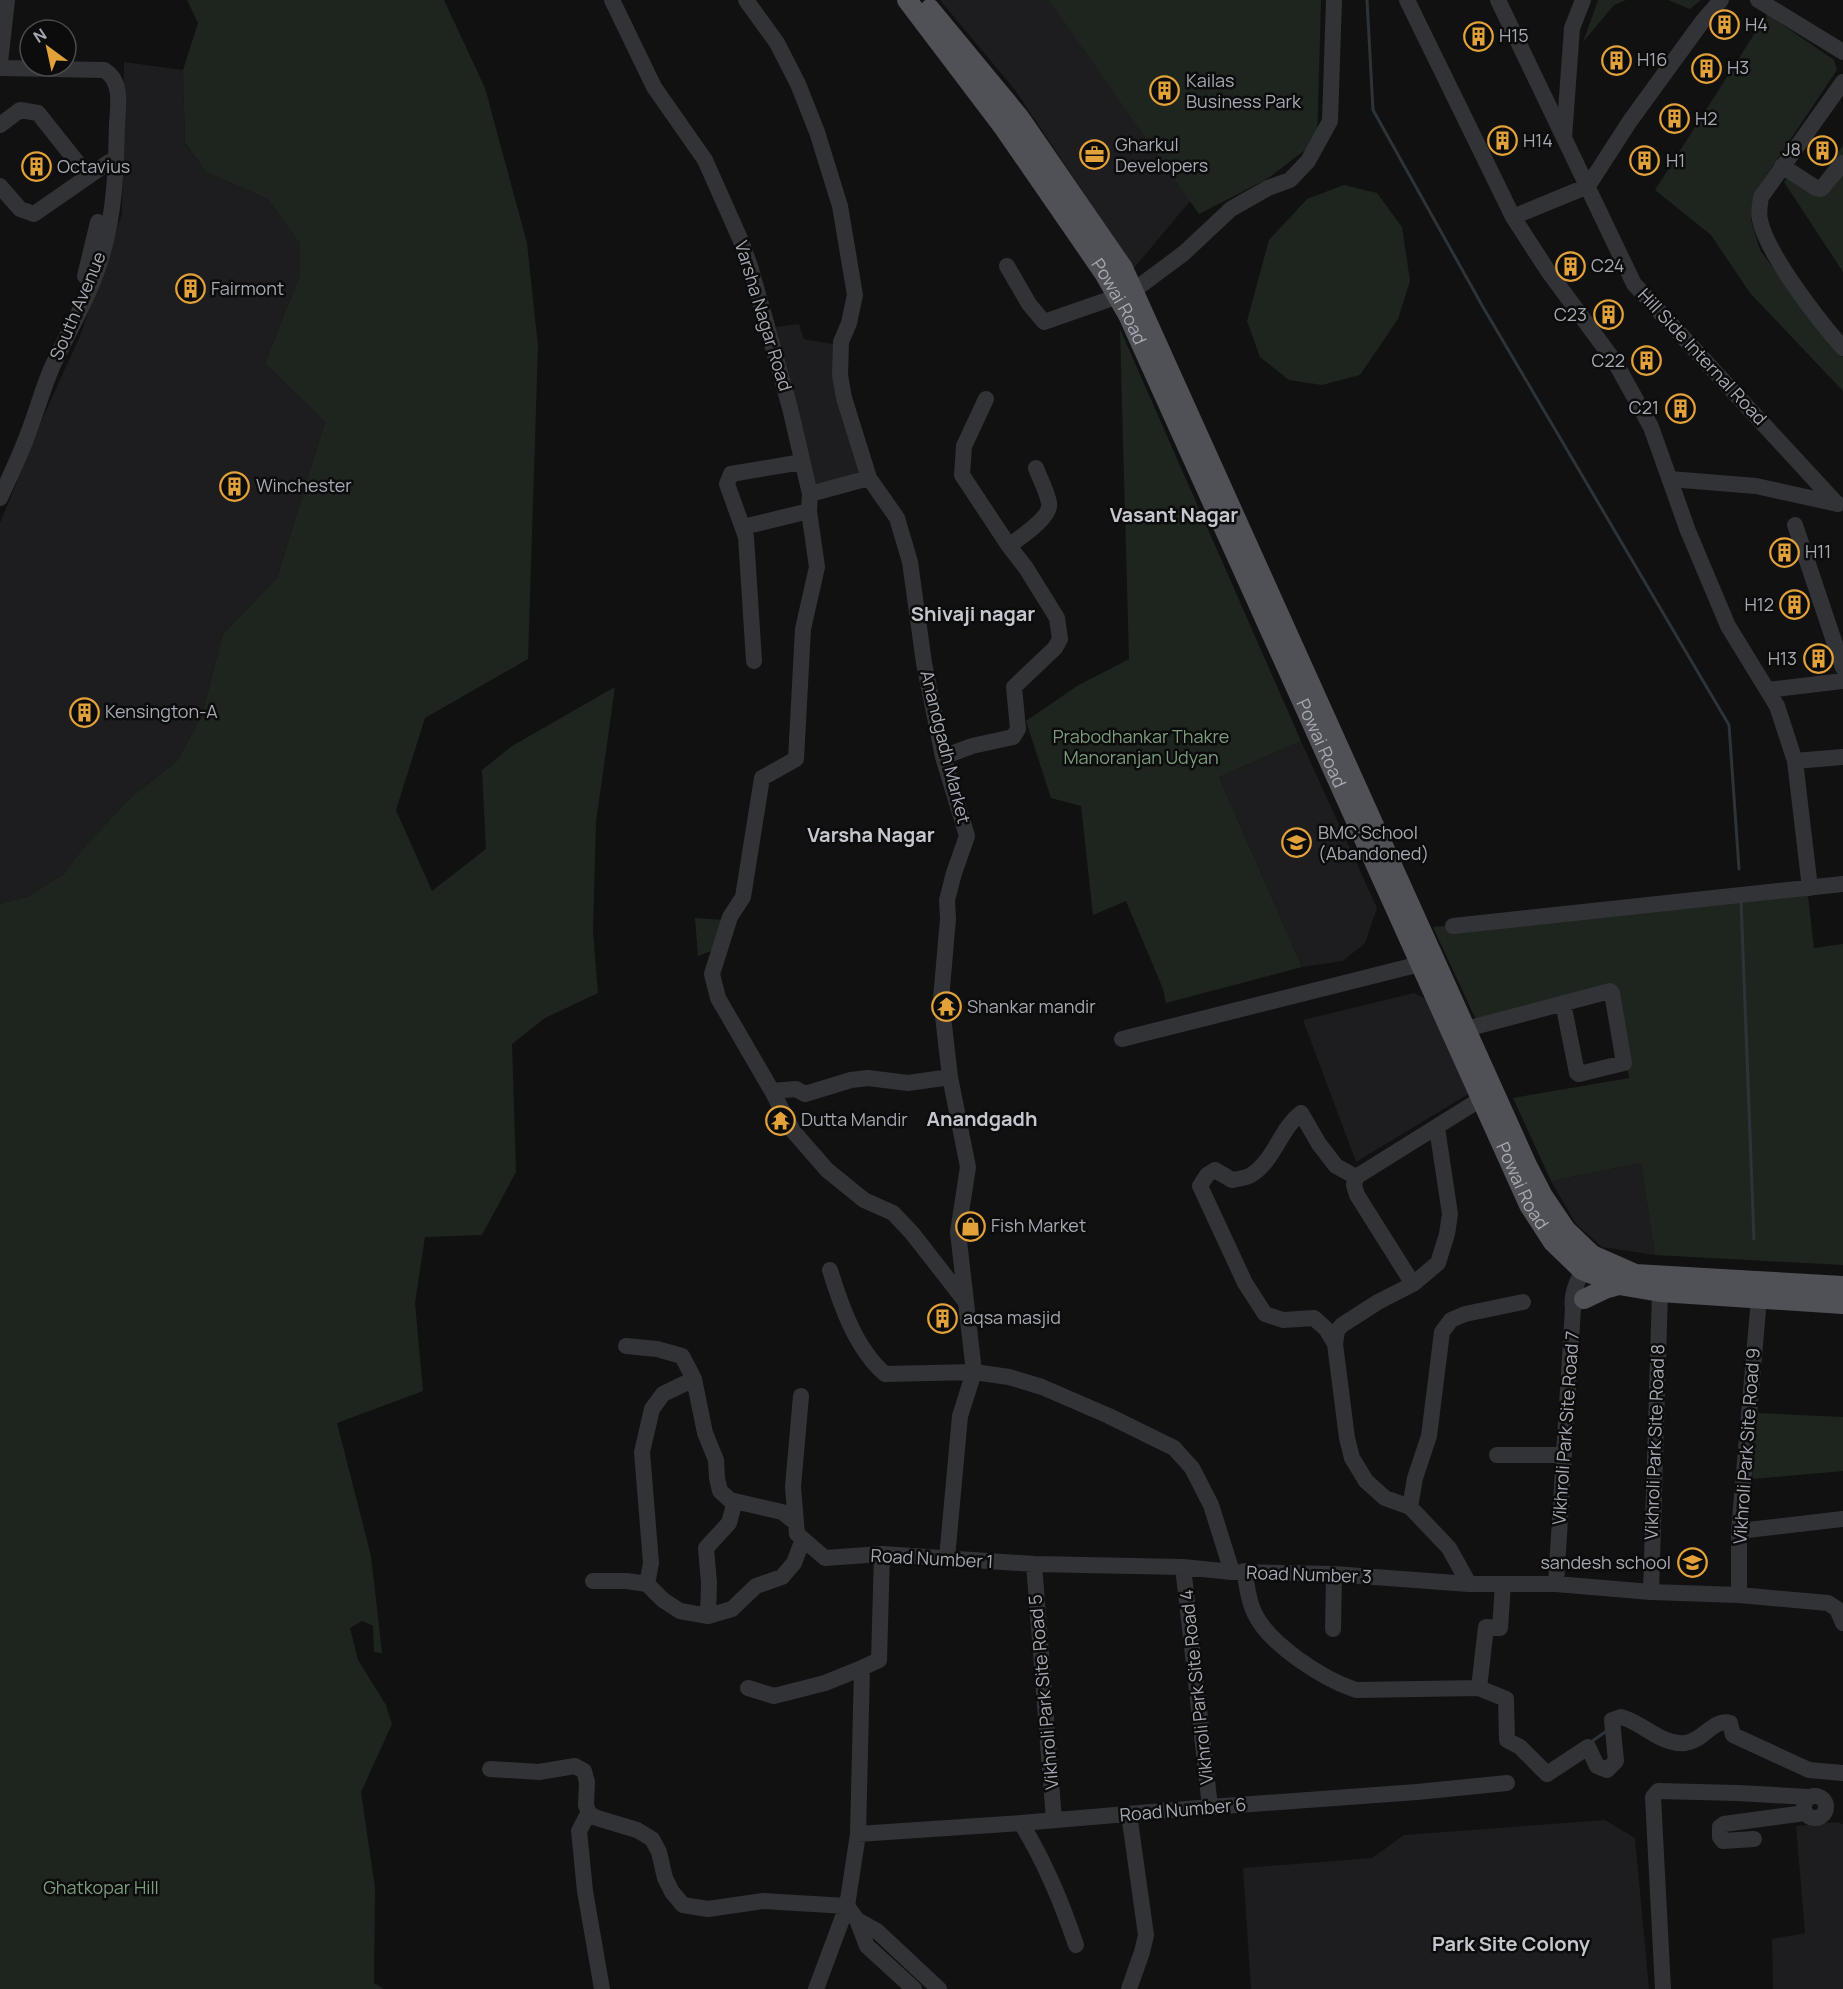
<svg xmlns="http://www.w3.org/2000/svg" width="1843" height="1989" viewBox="0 0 1843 1989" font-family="Manrope,sans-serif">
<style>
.built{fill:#1d1d1f}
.green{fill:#1e251e}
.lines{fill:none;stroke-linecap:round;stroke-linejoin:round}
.stream{stroke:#2c343a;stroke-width:3}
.minor{stroke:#323337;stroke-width:16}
.major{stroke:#4f5156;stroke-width:20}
.labels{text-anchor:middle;stroke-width:5;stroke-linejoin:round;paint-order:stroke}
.poi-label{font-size:18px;fill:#a4a9b2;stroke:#0c0c0d;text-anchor:start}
.street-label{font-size:18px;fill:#a4a9b2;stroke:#0c0c0d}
.park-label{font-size:18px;fill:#7c9c7c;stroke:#0c0c0d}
.neighbourhood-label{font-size:20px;font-weight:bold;fill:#c4c7ce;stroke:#0c0c0d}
</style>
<rect width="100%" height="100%" fill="#111112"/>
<path class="built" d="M940,0H1064L1196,194L1134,268L1015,90Z
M124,62L183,70L185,144L206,172L268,199L300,244V275L265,363L325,422L277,578L223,634L202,715L178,760L129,799L80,852L64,874L29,896L0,904V523L44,415L80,336L122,214Z
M799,324L804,339L833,344L861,477L815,488L776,327Z
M1301,741L1377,908L1365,943L1343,961L1302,967L1219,777Z
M1414,993L1429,1001L1470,1093L1356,1162L1303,1020Z
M1641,1163L1655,1255L1602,1247L1576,1224L1551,1181Z
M1605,1820L1635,1838L1649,1989H1251L1243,1868L1372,1858L1404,1835Z
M1837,1822L1843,1824V1989H1773L1772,1939L1805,1933L1796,1826Z"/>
<path class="green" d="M187,0H444L485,88L527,243L538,346L528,659L425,718L396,810L432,891L486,849L482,770L512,746L615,687L596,822L593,931L598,993L545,1018L512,1044L516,1172L482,1235L425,1237L415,1303L423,1391L337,1423L371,1556L382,1653L374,1652L373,1626L362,1621L350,1628L358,1660L386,1705L392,1724L361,1792L375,1888L374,1983L384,1989H0V904L29,896L64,874L80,852L129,799L178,760L202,715L223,634L277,578L325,422L265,363L300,275V244L268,199L206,172L185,143L183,70L198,23Z
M1049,0H1321L1317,141L1267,179L1199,214Z
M1598,0H1626L1614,5L1583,42Z
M1668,0H1701L1690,9Z
M1767,14L1834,60L1837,70L1753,195L1751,220L1760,250L1809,317L1843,357V391L1750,293L1711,235L1655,190Z
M1843,145V272L1784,182L1794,167L1818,181Z
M1344,185L1377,193L1402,227L1410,281L1398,319L1360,375L1322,385L1289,380L1260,357L1247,321L1269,240L1307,199Z
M1120,329L1301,741L1219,777L1302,967L1166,1003L1163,989L1126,901L1093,915L1081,806L1051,798L1026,721L1077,686L1129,659Z
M1807,888L1814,948L1843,944V1265L1655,1255L1641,1163L1551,1181L1513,1098L1629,1078L1617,995L1477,1022L1433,927Z
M695,918L724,920L716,949L698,956Z
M1756,1413L1843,1417V1471L1752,1479Z"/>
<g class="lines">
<path class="stream" d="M1367,0L1373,110L1483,307L1729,725L1739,869
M1741,900L1754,1239
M1591,1742L1608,1730"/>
<path class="minor" d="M612,0L654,87L705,160L741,241L750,266L790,408L810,494L869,478
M746,0L777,43L798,84L817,132L840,206L855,295L849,323L841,342L840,375L844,398L869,478L897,518L910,562L924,663L943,757L967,836L954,873L947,900L948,919L941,999L950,1077L968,1167L958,1232L974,1372L960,1416L947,1558
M1407,0L1513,217L1548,271L1615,362L1651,427L1688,531L1728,626L1777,706L1795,761L1810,888
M1498,0L1634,284L1837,504
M1758,0L1843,52
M0,62L7,0
M0,68L104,70C123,81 118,106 117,124C116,167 115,213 102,255C91,294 69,330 52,367C43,388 37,410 29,431C21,454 10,476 0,498
M1843,82L1761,197C1760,204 1758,213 1760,220C1767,254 1819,321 1843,348
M0,125L20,110L38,113L88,176
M1564,138L1572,28L1583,0
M1782,166L1816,188L1821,189L1843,163
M0,186L20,209L34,214L109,162
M1513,217L1588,186L1630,121L1702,22L1721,0
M1007,266L1029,304L1044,322L1133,291L1184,253L1231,209L1268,188L1290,180L1308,161L1330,121L1334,0
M85,276L98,222
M1670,479L1756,486L1838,504
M810,494L809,511L817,567L803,629L796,759L762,778L743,897L730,917L712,974L718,998L772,1091L793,1131L827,1170L864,1200L893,1213L912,1233L965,1301
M1795,525L1843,668
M743,527L809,511
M1009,546C1019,538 1052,517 1049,503C1047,491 1040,479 1036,468
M754,661L746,537L727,484L731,474L802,462
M1767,690L1843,681
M943,757L972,746L1013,737L1018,729L1014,687L1055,648L1060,639L1057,618L1026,568L1009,546L962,475L964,446L986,399
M1795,761L1843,757
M1453,926L1843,884
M1466,1029L1610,991L1612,993L1624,1063L1579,1074L1577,1073L1563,1003
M1122,1039L1432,961
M772,1091L796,1089L805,1094L851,1080L868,1078L908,1083L950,1077
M1437,1128L1450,1214L1447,1234L1438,1263L1413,1284L1378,1302L1342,1325L1337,1331L1335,1344L1347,1438L1352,1458L1366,1481L1385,1498L1410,1507L1449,1548L1469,1584
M830,1270C841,1306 856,1349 885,1374L974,1372L1009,1377L1042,1387L1109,1416L1174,1448L1192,1468L1211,1505L1232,1572
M1413,1284L1357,1195L1354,1185L1356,1177L1481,1099
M1335,1344L1326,1329L1314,1318L1283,1320L1265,1314L1245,1283L1200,1186L1207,1175L1215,1170L1232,1180C1238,1179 1246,1178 1251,1175C1275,1160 1280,1129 1301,1113L1319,1144L1336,1166L1356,1177
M626,1346L657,1349L682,1356L694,1379L705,1433L716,1460L717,1478L720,1491L730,1500L782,1512L796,1523L797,1534L825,1558L882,1554L1034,1564L1183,1567L1232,1572L1334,1574L1469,1584H1556L1651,1592L1739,1595L1828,1603L1837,1609L1843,1623
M1497,1455H1564
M1410,1507L1415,1478L1429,1436L1442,1332L1451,1320L1465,1314L1523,1302
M796,1523L793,1487L801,1396
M1739,1531L1843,1519
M1034,1564L1054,1820
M1183,1567L1210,1807
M1244,1571C1247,1584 1248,1600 1254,1612C1268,1644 1323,1679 1356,1690L1479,1688L1506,1699L1507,1740L1520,1747L1547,1774L1588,1747L1597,1766L1607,1770L1616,1761L1612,1720L1621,1717C1642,1722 1662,1746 1685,1743C1704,1741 1713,1718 1730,1723L1733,1735L1809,1770L1843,1773
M593,1581H627L647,1584L663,1600L680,1611L708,1616L732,1609L756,1586L782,1577L794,1563L803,1539
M647,1584L651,1563L642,1452L652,1409L663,1394L694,1379
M1556,1584L1573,1308C1570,1292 1581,1273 1589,1260
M1651,1592L1660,1292
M1739,1595V1531L1759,1298
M708,1616L709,1583L706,1548L729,1523L735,1501
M1333,1629L1334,1574
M748,1688L774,1696L825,1683L862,1668
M1479,1688L1486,1627L1500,1628L1503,1584
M490,1769L539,1772L575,1766L584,1771L587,1782L586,1805L589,1814L597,1818L637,1830L652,1839L659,1852L665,1878L672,1892L683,1905L708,1909L763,1901L847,1906L857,1920L867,1946L914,1989
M1804 1807a11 11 0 1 1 22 0a11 11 0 1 1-22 0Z
M589,1812L579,1831L585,1891L602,1989
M1021,1823C1045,1862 1062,1903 1076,1945
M858,1834L1021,1823L1210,1807L1417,1792L1507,1783
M1754,1839L1723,1841L1720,1837V1827L1724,1824L1805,1813
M857,1920L877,1931L939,1989
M816,1989L847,1906L858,1834L862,1668L879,1660L882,1554
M1129,1989L1142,1952L1146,1935L1129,1814
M1663,1989L1653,1797L1658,1791L1738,1793L1809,1797"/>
<g class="major">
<path id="s1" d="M907,0L1004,128L1104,273L1128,315L1529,1205L1553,1242L1582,1270L1619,1285L1660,1292L1843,1304"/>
<path d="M930,9L1019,117L1123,268L1527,1165L1543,1196L1566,1230L1592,1255L1635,1274L1843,1286"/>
<path d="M1584,1299L1605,1289L1619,1285"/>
</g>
</g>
<defs>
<symbol id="building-ring" viewBox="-11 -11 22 22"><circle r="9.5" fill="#0c0c0d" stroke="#e2a239" stroke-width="1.5"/><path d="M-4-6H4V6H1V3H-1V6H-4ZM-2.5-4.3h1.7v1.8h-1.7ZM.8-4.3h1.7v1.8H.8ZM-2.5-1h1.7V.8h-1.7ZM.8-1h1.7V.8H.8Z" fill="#e2a239"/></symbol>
<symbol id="office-ring" viewBox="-11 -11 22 22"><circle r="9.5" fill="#0c0c0d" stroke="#e2a239" stroke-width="1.5"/><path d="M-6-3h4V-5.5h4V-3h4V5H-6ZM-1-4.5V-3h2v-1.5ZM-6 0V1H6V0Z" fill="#e2a239"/></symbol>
<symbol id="school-ring" viewBox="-11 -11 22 22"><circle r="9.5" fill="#0c0c0d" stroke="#e2a239" stroke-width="1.5"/><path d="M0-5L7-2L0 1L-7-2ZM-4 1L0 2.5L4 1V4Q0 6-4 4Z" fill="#e2a239"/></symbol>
<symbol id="temple-ring" viewBox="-11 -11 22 22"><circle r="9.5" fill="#0c0c0d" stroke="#e2a239" stroke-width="1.5"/><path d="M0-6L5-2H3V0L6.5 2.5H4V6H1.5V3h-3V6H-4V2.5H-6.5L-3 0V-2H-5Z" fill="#e2a239"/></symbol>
<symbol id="shop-ring" viewBox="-11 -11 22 22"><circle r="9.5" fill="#0c0c0d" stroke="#e2a239" stroke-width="1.5"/><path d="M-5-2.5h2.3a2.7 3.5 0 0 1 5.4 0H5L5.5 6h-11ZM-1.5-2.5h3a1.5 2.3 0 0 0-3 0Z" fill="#e2a239"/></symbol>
</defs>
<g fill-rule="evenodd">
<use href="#building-ring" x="1708" y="8" width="33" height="33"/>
<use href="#building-ring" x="1462" y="20" width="33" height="33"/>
<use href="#building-ring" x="1600" y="44" width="33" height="33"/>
<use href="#building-ring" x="1690" y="52" width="33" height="33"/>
<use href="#building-ring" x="1148" y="74" width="33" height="33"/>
<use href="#building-ring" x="1658" y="102" width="33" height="33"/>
<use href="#building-ring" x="1486" y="124" width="33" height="33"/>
<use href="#building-ring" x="1806" y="134" width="33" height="33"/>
<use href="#office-ring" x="1078" y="138" width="33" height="33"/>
<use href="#building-ring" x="1628" y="144" width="33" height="33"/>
<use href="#building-ring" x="20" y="150" width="33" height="33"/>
<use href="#building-ring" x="1554" y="250" width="33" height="33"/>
<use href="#building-ring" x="174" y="272" width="33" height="33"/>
<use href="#building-ring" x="1592" y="298" width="33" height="33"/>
<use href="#building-ring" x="1630" y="344" width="33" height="33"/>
<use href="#building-ring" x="1664" y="392" width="33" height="33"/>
<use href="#building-ring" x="218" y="470" width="33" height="33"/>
<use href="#building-ring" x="1768" y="536" width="33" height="33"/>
<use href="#building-ring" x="1778" y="588" width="33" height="33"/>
<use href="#building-ring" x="1802" y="642" width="33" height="33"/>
<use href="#building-ring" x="68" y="696" width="33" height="33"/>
<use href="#school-ring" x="1280" y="826" width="33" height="33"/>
<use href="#temple-ring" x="930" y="990" width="33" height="33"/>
<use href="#temple-ring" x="764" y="1104" width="33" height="33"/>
<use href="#shop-ring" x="954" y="1210" width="33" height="33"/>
<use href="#building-ring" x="926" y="1302" width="33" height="33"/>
<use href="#school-ring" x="1676" y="1546" width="33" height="33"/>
</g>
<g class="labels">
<g class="poi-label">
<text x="1745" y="31">H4</text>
<text x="1499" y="42">H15</text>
<text x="1637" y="66">H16</text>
<text x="1727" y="74">H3</text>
<text x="1186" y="87">Kailas<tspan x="1186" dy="21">Business Park</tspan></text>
<text x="1695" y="125">H2</text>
<text x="1523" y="147">H14</text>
<text x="1115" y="151">Gharkul<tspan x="1115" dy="21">Developers</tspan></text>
<text x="1801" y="156" text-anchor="end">J8</text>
<text x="1666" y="167">H1</text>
<text x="57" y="173">Octavius</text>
<text x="1591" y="272">C24</text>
<text x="211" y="295">Fairmont</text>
<text x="1587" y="321" text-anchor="end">C23</text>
<text x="1625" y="367" text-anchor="end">C22</text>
<text x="1659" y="414" text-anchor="end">C21</text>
<text x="256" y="492">Winchester</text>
<text x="1805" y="558">H11</text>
<text x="1774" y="611" text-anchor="end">H12</text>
<text x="1797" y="665" text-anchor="end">H13</text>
<text x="105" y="718">Kensington-A</text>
<text x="1318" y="839">BMC School<tspan x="1318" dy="21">(Abandoned)</tspan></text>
<text x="967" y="1013">Shankar mandir</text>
<text x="801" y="1126">Dutta Mandir</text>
<text x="991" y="1232">Fish Market</text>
<text x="963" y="1324">aqsa masjid</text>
<text x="1671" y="1569" text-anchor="end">sandesh school</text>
</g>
<g class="street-label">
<text dy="6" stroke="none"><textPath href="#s1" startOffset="369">Powai Road</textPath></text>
<text transform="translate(78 306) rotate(-67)" y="6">South Avenue</text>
<text transform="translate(763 316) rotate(73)" y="6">Varsha Nagar Road</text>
<text transform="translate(1702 357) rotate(47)" y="6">Hill Side Internal Road</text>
<text dy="6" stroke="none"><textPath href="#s1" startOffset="855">Powai Road</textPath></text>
<text transform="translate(945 747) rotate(76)" y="6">Anandgadh Market</text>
<text dy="6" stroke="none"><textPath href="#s1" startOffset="1341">Powai Road</textPath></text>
<text transform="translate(1566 1428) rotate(-86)" y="6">Vikhroli Park Site Road 7</text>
<text transform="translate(1655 1442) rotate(-88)" y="6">Vikhroli Park Site Road 8</text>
<text transform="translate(1747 1446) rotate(-86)" y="6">Vikhroli Park Site Road 9</text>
<text transform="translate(932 1559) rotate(3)" y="6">Road Number 1</text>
<text transform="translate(1309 1575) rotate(2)" y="6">Road Number 3</text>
<text transform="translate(1197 1687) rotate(-96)" y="6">Vikhroli Park Site Road 4</text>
<text transform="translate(1044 1692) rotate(-95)" y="6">Vikhroli Park Site Road 5</text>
<text transform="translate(1183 1810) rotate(-5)" y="6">Road Number 6</text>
</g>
<g class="park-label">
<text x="1141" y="743">Prabodhankar Thakre<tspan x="1141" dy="21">Manoranjan Udyan</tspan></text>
<text x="101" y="1894">Ghatkopar Hill</text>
</g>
<g class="neighbourhood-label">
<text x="1174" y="522">Vasant Nagar</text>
<text x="973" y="621">Shivaji nagar</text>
<text x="871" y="842">Varsha Nagar</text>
<text x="982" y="1126">Anandgadh</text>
<text x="1511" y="1951">Park Site Colony</text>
</g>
</g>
<g transform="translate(48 48) rotate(327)"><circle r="28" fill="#0c0c0d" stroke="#494b4f" stroke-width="1.5"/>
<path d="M0-4.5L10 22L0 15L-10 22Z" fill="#e2a239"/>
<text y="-9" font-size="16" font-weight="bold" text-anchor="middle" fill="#a4a9b2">N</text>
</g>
</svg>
